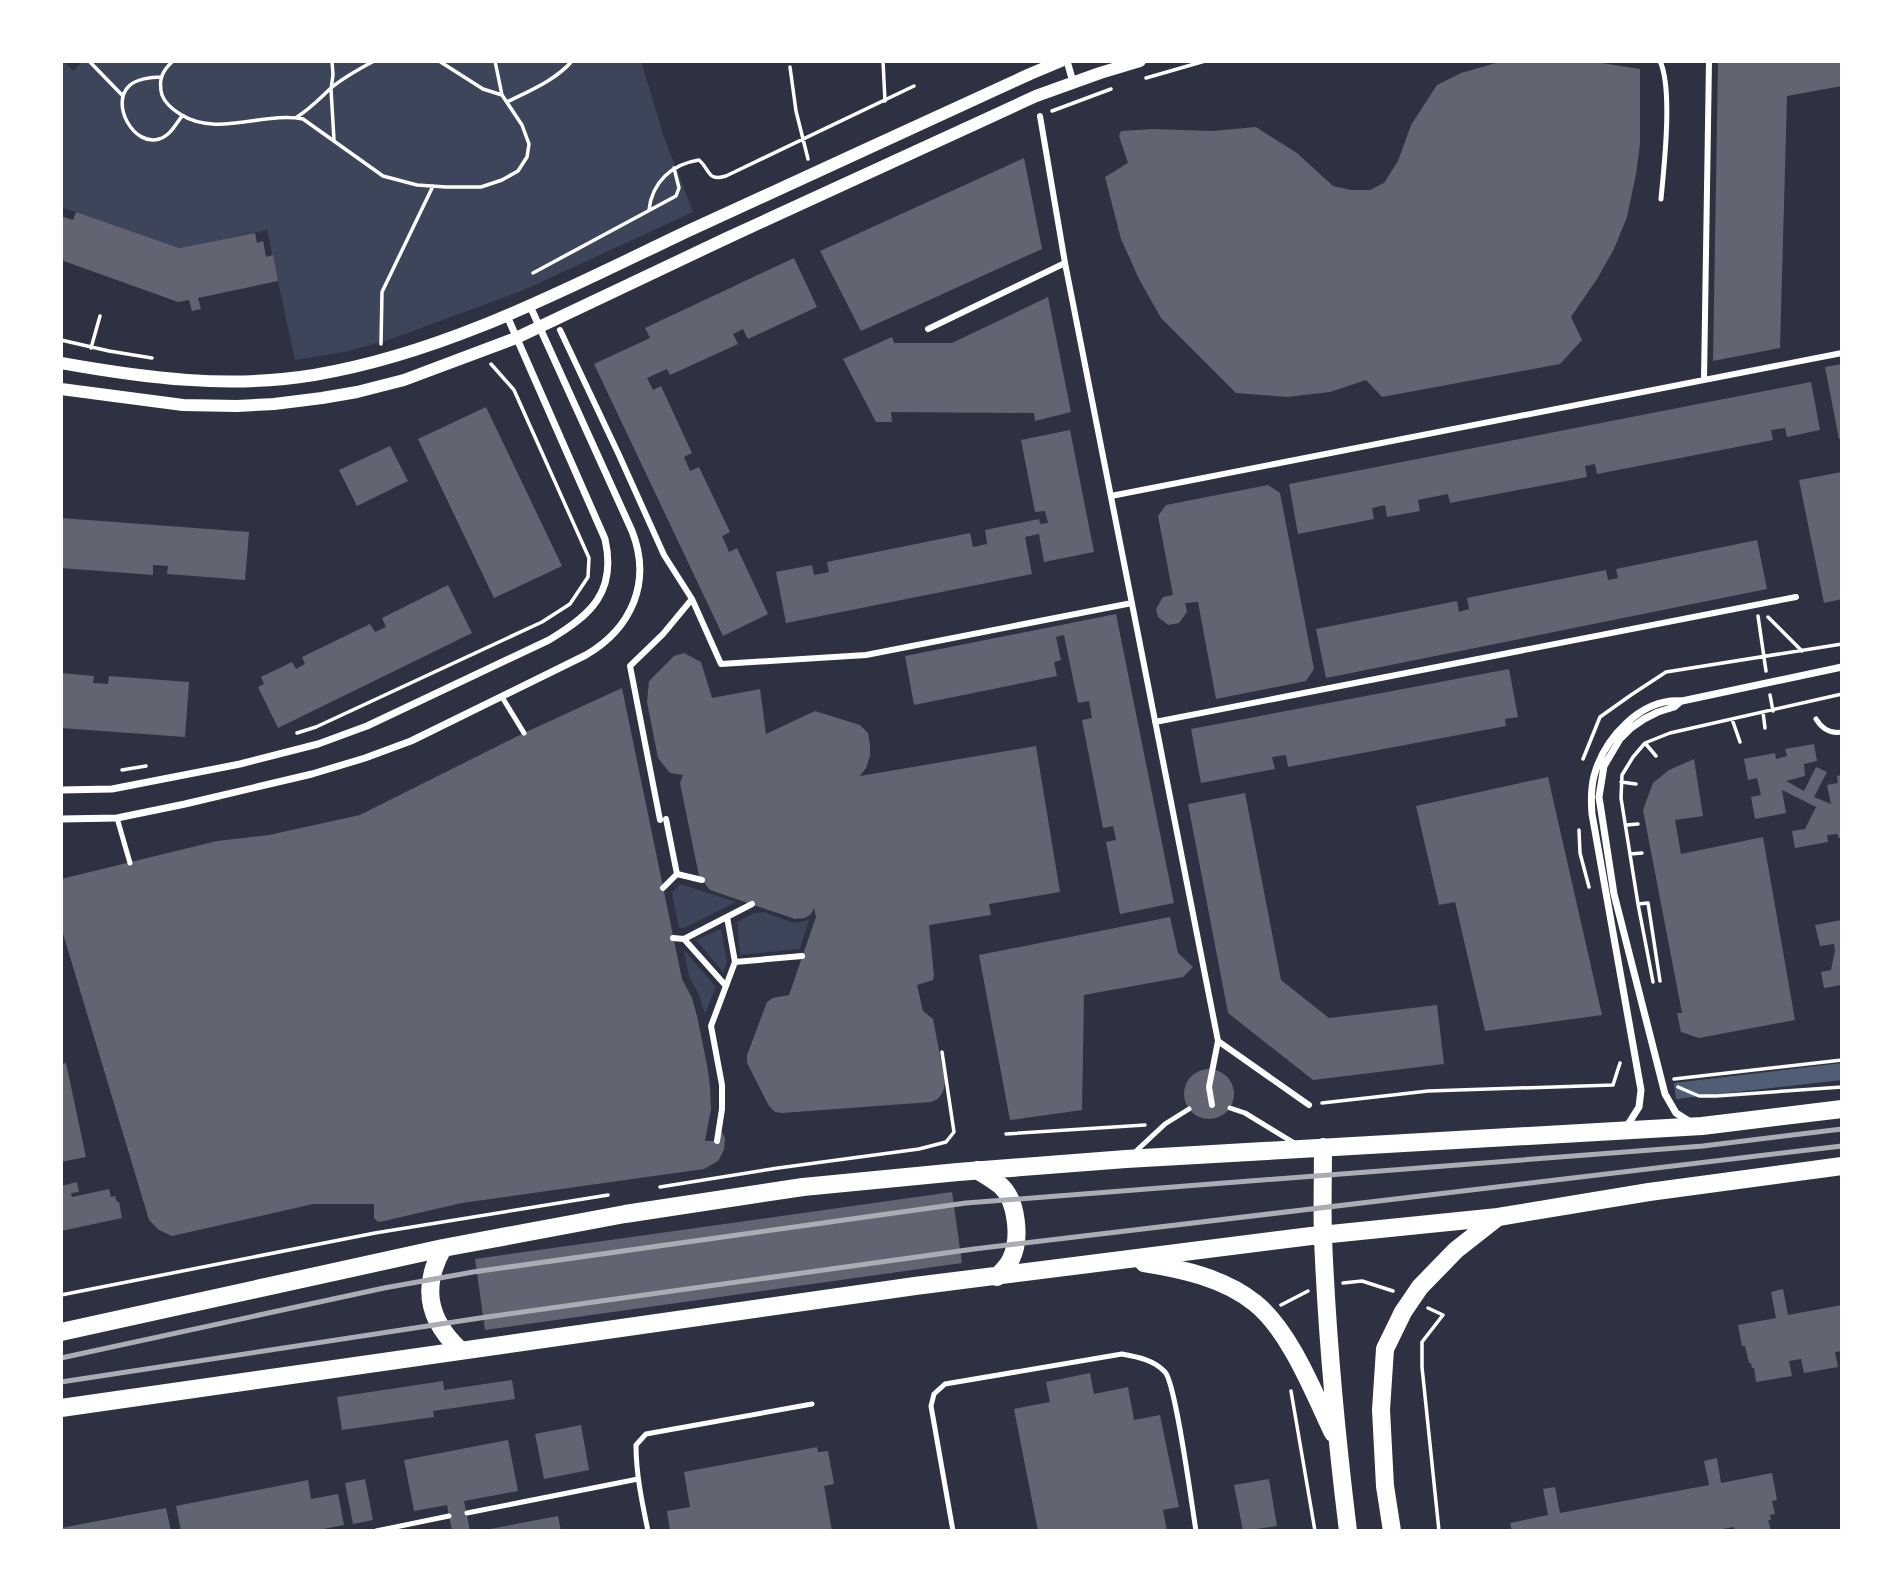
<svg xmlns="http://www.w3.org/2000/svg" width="1903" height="1592" viewBox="0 0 1903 1592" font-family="'Source Sans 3',sans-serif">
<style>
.green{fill:#3c4559}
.water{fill:#4f5d75}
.building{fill:#626471}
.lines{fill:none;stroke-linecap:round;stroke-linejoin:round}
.path{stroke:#fff;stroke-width:3.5}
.service{stroke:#fff;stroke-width:5}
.pedestrian{stroke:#fff;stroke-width:6}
.minor{stroke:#fff;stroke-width:7}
.tertiary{stroke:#fff;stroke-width:12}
.primary{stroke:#fff;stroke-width:18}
.rail{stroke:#abadb3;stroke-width:5}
</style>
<rect width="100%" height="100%" fill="#2d3142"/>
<path class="green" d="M64,61L73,71L80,64L78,61H641L664,137L693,212L524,290L391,339L349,351L295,360L267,230L179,248L61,207V64Z
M680,884L736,902L684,928H679L672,893Z
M765,912L793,923L809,920L800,949L740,955L737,922L754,913Z
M721,929L727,962L723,972L696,940Z
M684,950L716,987L705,1014L699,995L689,976Z"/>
<path class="water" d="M1842,1063V1080L1676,1099L1674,1083Z"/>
<path class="building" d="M1510,61H1589L1640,69V144L1636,174L1627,217L1614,249L1597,279L1571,317L1582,340L1560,364L1382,397L1366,380L1330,392L1287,397L1236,393L1161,318L1139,279L1121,239L1105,177L1128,163L1119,136L1121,131L1153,129L1212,131L1256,127L1297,153L1333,186L1351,190H1370L1384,183L1398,161L1411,125L1437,85L1461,73L1496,63Z
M1718,61H1842V86L1787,96L1780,348L1713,361Z
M1024,158L1042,249L861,331L820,251Z
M76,212L179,248L255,233L257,243L263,241L266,257L273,255L278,281L198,298L201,309L192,311L189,300L178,302L61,260V216L73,220Z
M794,258L817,307L748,339L743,329L733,334L738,344L670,375L667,369L647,378L653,390L661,386L692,453L684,457L690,471L699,467L730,532L722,536L729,552L737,548L768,614L723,636L594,364L650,338L645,328Z
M1048,297L1071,412L1035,421L1034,413L891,412L892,422H876L843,359L892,337L894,343H952Z
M1842,364V439H1839L1825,367Z
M1811,382L1820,430L1787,437L1785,428L1771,430L1773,440L1597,474L1595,464L1585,466L1587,477L1450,503L1448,494L1418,500L1420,511L1387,517L1385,505L1372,508L1374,519L1298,534L1289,484Z
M486,407L562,566L494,598L418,439Z
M1070,430L1094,552L1044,562L1039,534L1025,537L1032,574L786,623L776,572L812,565L814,575L829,572L827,562L970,533L973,547L987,544L985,530L1039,519L1040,524L1048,523L1045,511L1035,512L1021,440Z
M390,446L408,481L357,506L339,470Z
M1842,472V599L1824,603L1799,480Z
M1268,485L1280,493L1314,669L1306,681L1216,699L1198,602L1185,603L1187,612L1179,623L1168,625L1158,617L1156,609L1163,597L1173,595L1158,516L1166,505Z
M61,518L249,532L245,580L167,574L168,566L153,565V575L61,568Z
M1757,540L1767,589L1326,678L1316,629L1457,601L1459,612L1469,609L1467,598L1606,570L1608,580L1618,578L1616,569Z
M448,585L472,633L278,728L258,687L264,684L261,677L292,662L296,669L305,664L302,657L370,624L375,632L386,627L382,618Z
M1116,614L1174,903L1120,914L1106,842L1116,840L1113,826L1103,828L1082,720L1092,718L1089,701L1078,703L1064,635L1056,637L1061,660L1054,662L1057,676L914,705L905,656Z
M684,653L701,662L712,698L760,689L766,734L815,711L860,725L868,733L870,745V756L866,768L860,776L1036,746L1060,892L989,904L991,915L929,925L934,975L933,980L917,985L923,1011L933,1019L945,1082L943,1092L938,1099L931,1102L782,1113L775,1112L769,1106L747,1063V1055L767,1002L773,998L789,995L816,917L814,908L811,914L805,918L795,919L710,890L699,876L680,783L683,775L670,773L658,758L647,702L649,681L674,656Z
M1509,669L1518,717L1505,719L1506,726L1288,767L1286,755L1272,757L1275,769L1201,783L1191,729Z
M61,673L94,676L93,683L108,684L109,676L189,682L185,737L61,728Z
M622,688L682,979L692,998L697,1016L707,1065L710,1086L711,1109L705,1141H717L720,1128L725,1138L724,1150L718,1161L704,1169L462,1203L384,1221L378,1222L374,1218V1204H313L172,1236L159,1230L149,1220L61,927V879L217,841L269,835L360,815L524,733Z
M1814,744L1817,761L1804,764L1805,776L1786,781L1804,791L1816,767L1827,772L1814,797L1831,804L1827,785L1838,783L1837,776L1842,775V837L1838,838V834L1827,835L1828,842L1795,848L1792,831L1805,829L1816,807L1782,790L1786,813L1755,819L1751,797L1761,795L1757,778L1748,780L1744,759L1775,753L1776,759L1787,756L1785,749Z
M1694,759L1703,816L1675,820L1681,854L1763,837L1795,1020L1699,1038L1681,1032L1677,1013H1682L1643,810L1653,783L1669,770Z
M1548,777L1602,1015L1485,1031L1455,902L1439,905L1416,806Z
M1245,793L1281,980L1329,1018L1437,1005L1444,1064L1313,1080L1228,1013L1188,804Z
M1170,917L1178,953L1193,967L1183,977L1084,995L1082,1110L1010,1120L979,955Z
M1842,920V985L1824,988L1821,972L1831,970L1835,950L1834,944L1820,946L1815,925Z
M66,1063L86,1157L61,1162V1064Z
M1184 1094a25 25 0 1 1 50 0a25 25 0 1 1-50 0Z
M77,1182L79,1192L71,1193L72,1197L109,1189L111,1197L115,1196L117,1202H119L122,1218L61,1231V1186Z
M952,1192L962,1263L485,1330L475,1259Z
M1783,1289L1788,1315L1842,1305V1351L1835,1352L1838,1367L1804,1373L1801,1359L1789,1361L1792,1376L1756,1382L1754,1368H1752L1751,1363H1749L1745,1346H1742L1738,1325L1776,1318L1771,1292Z
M1090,1373L1094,1394L1128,1387L1134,1420L1160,1415L1179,1507L1163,1510L1167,1531H1038L1014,1409L1050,1402L1046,1382Z
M512,1380L515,1399L433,1411L434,1417L342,1430L337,1397L443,1381L444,1390Z
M581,1425L589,1470L544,1479L535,1434Z
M508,1440L518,1491L464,1501L470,1531H452L447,1505L414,1511L404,1460Z
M817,1447L818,1452L828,1451L834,1484L824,1486L832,1531H670L667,1511L690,1507L684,1472Z
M1717,1458L1721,1483L1772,1473L1777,1500L1772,1501L1775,1514L1770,1515L1771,1520H1768L1771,1531H1735L1734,1527L1722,1529V1531H1512L1510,1523L1548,1515L1543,1489L1555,1487L1560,1513L1709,1485L1704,1461Z
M365,1479L373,1520L353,1524L345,1483Z
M1269,1479L1277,1526L1243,1531L1234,1485Z
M308,1480L311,1499L338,1494L344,1525L313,1531H181L176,1506Z
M166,1508L171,1531H61V1528Z
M558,1516L561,1531H490V1529Z"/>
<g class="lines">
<path class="path" d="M89,61L123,96
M173,61C162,71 158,80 162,95C165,103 172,109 180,114C217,138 264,111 303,119L383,176L417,185L446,187H481L502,180L518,171L527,157L529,144L522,125L502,95L495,61
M332,61L333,75L331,89L334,140
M439,61L483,89L502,95
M883,61L885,101
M790,67L796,111L808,159
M161,77C151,77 136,79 129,86C110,104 134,147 159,139C170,136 176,124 182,116
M1146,78L1205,61
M507,102C529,91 556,80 572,61
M1052,111L1111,89
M297,117C312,107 319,99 331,88C344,77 359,69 374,61
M61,179V206
M649,210C652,182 672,164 699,160C710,169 707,182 726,176L914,86
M533,273L676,196L679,188L674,168
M61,340L109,351L152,358
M381,344L382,292L433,186
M91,348L100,316
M1758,616L1766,671
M1768,617L1802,651
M1770,695L1773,711
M1763,712L1765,728
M1732,719L1740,742
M297,733L316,727L542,622L570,604L588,577L589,558L514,390L491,364
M1645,743L1656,756
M1583,759L1600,717L1631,695L1666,672L1842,644
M122,770L146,766
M1621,782L1636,784
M1626,825L1638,824
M1579,830L1580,853L1589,887
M1630,854L1642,853
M1638,904L1648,903L1660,981
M1653,982L1638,904L1621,798L1622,775L1633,757L1645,743L1670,733L1842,694
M1674,1079L1842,1060
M1678,1087L1699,1096H1716L1842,1087
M1322,1103L1428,1091L1613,1085L1620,1063
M1006,1134L1145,1125
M660,1187L778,1168L919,1149L946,1142L954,1132L942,1052
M1343,1283L1362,1281L1393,1291
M61,1295L375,1233L608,1195
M1281,1305L1308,1291
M1428,1308L1443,1315L1422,1342V1367L1439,1531
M1291,1391L1315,1531"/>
<path class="service" d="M1660,61C1673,89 1664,167 1661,199
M502,697L524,733
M1816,719C1822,729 1830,734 1842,732
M117,818L130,863
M1230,1108L1245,1113L1294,1143
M1134,1153L1165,1124L1189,1109
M467,1513L638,1479
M376,1531L449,1516
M648,1531C642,1502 636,1474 636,1445L646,1434L812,1404
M953,1531L931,1406L934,1394L945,1384L1122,1354C1138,1357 1154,1360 1165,1372C1176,1384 1192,1507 1196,1531"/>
<path class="pedestrian" d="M1040,116L1065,263L1218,1041L1209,1087L1212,1105
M928,329L1065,263
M560,330L619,455L664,555L692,599L721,664L866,655L1132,603
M1704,380L1709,61
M1111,496L1842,353
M1155,722L1796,597
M666,819L677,874
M660,820L630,666L663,634L692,599
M663,888L677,874L702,880
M673,938L684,939L726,986
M684,939L752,904
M735,962L802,956
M1218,1041L1309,1105
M717,1141L722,1109V1085L711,1026L735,962L727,917"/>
<path class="minor" d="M1067,61L1073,82
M1681,701L1674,707L1658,712L1644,719L1631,728L1620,739L1604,766L1599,797L1614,894L1665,1094L1676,1113L1692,1123
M61,790L112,789L240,764L318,744L367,726L549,640C591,615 617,592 605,539L507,316
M61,819L117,818L185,804L312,774L365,758L411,741L586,655C632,628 652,582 632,531L530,306
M1627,1126L1639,1107L1641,1090L1592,814C1591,802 1591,788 1594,776C1604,739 1640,698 1682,701L1842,667"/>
<path class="tertiary" d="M61,363C145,378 229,389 314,375C446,353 568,288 688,231C802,178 916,127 1030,74L1061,61
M61,389L183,405L237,406L274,404L322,398L357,392L404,380L516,338L727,238L1036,96L1100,73L1140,61"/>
<path class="primary" d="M1323,1147C1323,1177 1322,1208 1323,1238C1327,1336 1336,1434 1348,1531
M977,1170C985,1175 994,1180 1001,1186C1017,1201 1021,1239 1011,1259C1008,1266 1002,1271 997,1277
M443,1248C421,1287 428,1320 460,1350
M1144,1263C1182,1269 1224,1278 1255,1303C1290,1331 1314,1393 1333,1433
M61,1332L443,1248L625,1214L803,1187L958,1172L1126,1159L1702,1126L1842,1109
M61,1408L915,1286L1311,1236L1498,1217L1649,1192L1842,1166
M1392,1531L1385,1486L1381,1410L1385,1349L1403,1312L1420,1287L1456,1250L1498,1217"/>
<path class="rail" d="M61,1358L384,1288L473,1272L966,1203L1703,1146L1842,1129
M61,1382L480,1318L974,1249L1842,1146"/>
</g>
<rect width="1903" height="1592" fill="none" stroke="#ffffff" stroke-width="126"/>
</svg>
